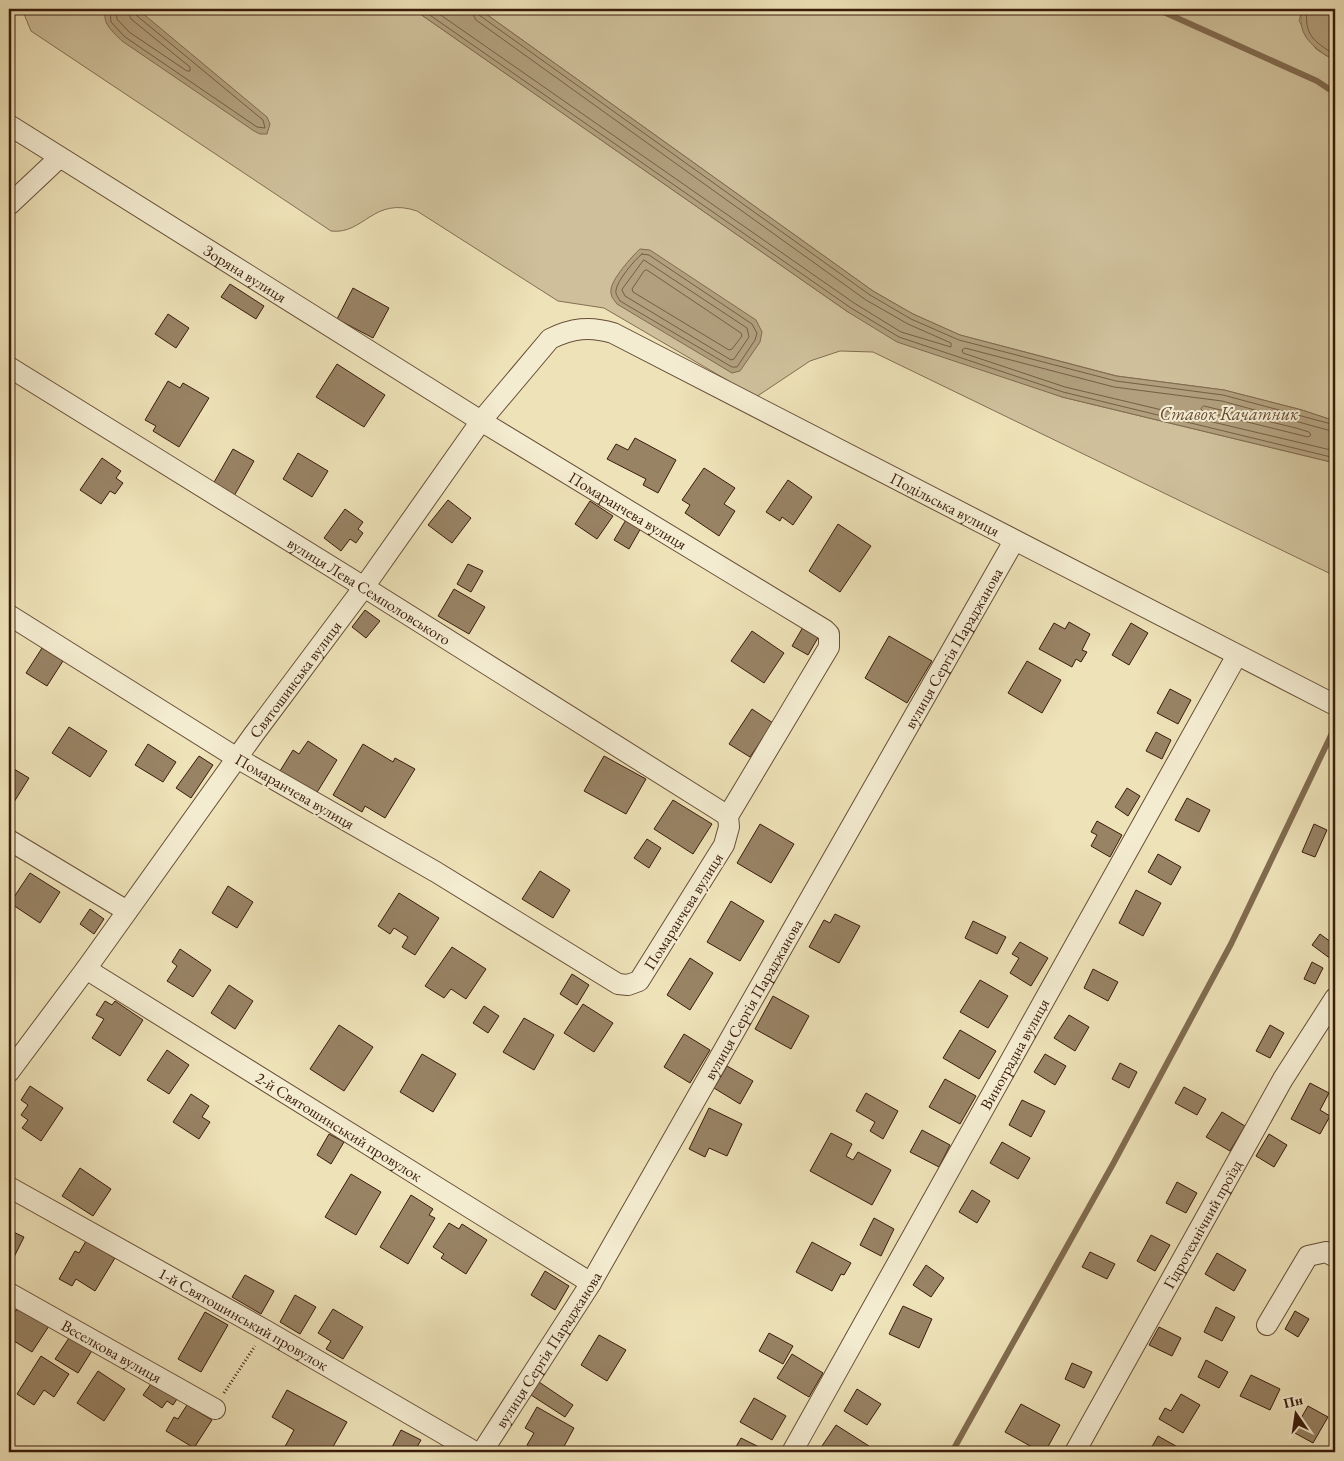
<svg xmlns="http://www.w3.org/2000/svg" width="1344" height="1461" viewBox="0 0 1344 1461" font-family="'EB Garamond',serif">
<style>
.green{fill:#cfc09b;stroke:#846e53}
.water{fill:#b19f7d;stroke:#816b4f}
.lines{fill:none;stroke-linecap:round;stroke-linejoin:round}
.shore{stroke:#765e44;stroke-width:1}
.stream{stroke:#816b4f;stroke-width:6}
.building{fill:#988365;stroke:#3a1c0b}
.minor-casing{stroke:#674e36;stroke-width:22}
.path{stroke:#3a1c0b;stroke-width:3;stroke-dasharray:1 2.5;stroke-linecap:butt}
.minor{stroke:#f4ecd1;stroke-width:20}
.labels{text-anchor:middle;stroke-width:4;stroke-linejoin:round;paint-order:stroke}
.street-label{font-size:16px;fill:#3a1c0b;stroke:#f4ecd1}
.water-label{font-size:18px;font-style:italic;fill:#644a33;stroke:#f4ecd1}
</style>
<rect width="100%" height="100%" fill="#eee2b8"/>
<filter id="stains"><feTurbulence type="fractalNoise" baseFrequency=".004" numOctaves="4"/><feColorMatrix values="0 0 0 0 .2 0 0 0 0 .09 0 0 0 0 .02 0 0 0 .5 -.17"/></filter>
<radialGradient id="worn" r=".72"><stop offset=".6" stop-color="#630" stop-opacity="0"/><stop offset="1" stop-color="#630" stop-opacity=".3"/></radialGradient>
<path class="green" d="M22,9H413L848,312L1062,397L1335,463V576L873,352L840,351L810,361L756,397L604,308L558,301L417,211C373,196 364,235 331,231L31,31Z
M479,9H1302L1299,21L1316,49L1335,61V421L1302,410L1224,390L1117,376L960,335L913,314L873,291Z"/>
<path class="water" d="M106,9H135L141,12L267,117L270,124L267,134H260L254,131L122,41C113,32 101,23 106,9Z
M413,9H479L873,291L913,314L960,335L1116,376L1224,390L1302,410L1335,421V463L1062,397L897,342L848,312Z
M1302,9H1335V61C1314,48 1296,36 1302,9Z
M640,249L650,250L756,320L762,332L760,342L740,371L732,373L617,304C614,300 610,296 611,290C611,280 632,256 640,249Z"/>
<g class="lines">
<path class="shore" d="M110,9L111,22L125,37L257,127L265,128L263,120L136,15L133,9
M116,9L117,19L129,32L187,71H190V67L131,19L127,9
M421,9L851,308L899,337L1063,392L1335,458
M432,9L854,303L901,332L951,347V343L908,324L866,300L476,20L470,9
M477,9L479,15L870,295L911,319L959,340L1116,381L1223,395L1335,425
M1307,9C1304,36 1314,41 1335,55
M642,254L649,255L752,324L757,333L755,340L737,367H732L620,301C618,297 615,294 616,290C617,281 635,259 642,254Z
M644,260L747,328L749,337L734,359L731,360L625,296L622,290Z
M647,270L741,333L742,336L732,349L729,350L633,292L632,289L644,271Z
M1204,406L1296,428L1309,432L1311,435L1308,437L1203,411L1201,409Z
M1335,432L1222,401L1114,387L965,348L962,350L963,353L1065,387L1335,451"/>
<path class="stream" d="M1157,9L1317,81L1335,93
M952,1452L1113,1164L1231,944L1335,727"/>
</g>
<path class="building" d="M230,284L264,306L256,319L221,297Z
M353,288L389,308L373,338L337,319Z
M168,314L189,328L176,348L155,334Z
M337,364L385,395L364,427L316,397Z
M168,381L180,388L183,383L209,398L179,447L153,431L156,426L145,420Z
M635,438L676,460L658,493L643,485L646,479L607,459L616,444L628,450Z
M233,449L254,461L230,503L209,491Z
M298,453L328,471L312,497L283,479Z
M102,458L121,471L116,478L123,483L115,494L110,491L101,504L80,490Z
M704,468L735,488L724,504L735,511L719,536L685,513L690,505L682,500Z
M788,480L812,497L793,525L782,517L780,521L766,512Z
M448,500L471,518L452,543L428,525Z
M590,501L613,516L597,539L575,524Z
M345,509L363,522L358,529L363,533L356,543L350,539L341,551L324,538Z
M630,513L645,521L629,549L614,540Z
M838,524L871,546L840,592L809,571Z
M468,564L483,571L471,592L457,584Z
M454,589L485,607L469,634L438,616Z
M365,610L380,621L366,638L352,627Z
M1069,622L1090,634L1082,650L1087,652L1081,662L1076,659L1072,667L1039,649L1054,623L1065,629Z
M1131,623L1148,633L1129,665L1112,655Z
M803,627L819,636L808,655L792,646Z
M752,631L784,653L764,683L731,661Z
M889,636L932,661L907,703L865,678Z
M42,648L63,661L47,686L26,673Z
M1027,661L1061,680L1042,713L1008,693Z
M1170,689L1191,700L1178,724L1157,713Z
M752,709L773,723L750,757L729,744Z
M69,727L107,751L90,777L52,753Z
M1156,732L1171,740L1162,759L1146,751Z
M308,741L337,760L316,794L280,771L293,750L299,754Z
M148,744L176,762L163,782L135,765Z
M363,744L393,762L395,758L415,769L385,818L365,806L362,812L333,795Z
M199,756L213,765L191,798L176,788Z
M604,756L646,779L626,814L584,791Z
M9,766L29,778L9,810Z
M1127,788L1140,796L1128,816L1115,807Z
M1187,798L1210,810L1199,832L1175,820Z
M673,800L712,824L693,854L654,829Z
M1097,821L1122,835L1110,857L1091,846L1097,835L1091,832Z
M760,824L794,844L771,883L737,863Z
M1314,824L1327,830L1315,857L1302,852Z
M647,839L661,848L649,868L634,858Z
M1158,854L1181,867L1171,885L1148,872Z
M540,871L570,890L553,918L522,899Z
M30,873L60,892L40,923L10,903Z
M228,886L253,902L237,928L212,913Z
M1136,890L1161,903L1143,936L1119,923Z
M399,893L439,918L415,955L402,947L408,937L394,928L390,934L378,926Z
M731,901L764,921L740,961L707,942Z
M90,909L104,919L94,934L80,924Z
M835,914L860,926L839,963L809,947L824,920L830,923Z
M973,921L1006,937L997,954L965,938Z
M1320,934L1335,945V962L1312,945Z
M1020,942L1048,958L1031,986L1010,973L1019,958L1012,954Z
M452,947L486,969L466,999L451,989L444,998L425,986Z
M180,949L211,970L193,997L167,981L177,966L172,962Z
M690,958L713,973L690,1010L667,995Z
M1312,962L1323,968L1315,984L1304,979Z
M1093,969L1118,982L1108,1001L1084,988Z
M572,974L589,985L577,1005L560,994Z
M980,980L1008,996L988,1028L960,1012Z
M229,985L253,1001L235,1029L211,1013Z
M773,996L809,1016L791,1049L755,1029Z
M105,1001L112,1005L115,1001L143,1020L120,1056L92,1038L104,1019L96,1015Z
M583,1004L613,1023L594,1052L564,1033Z
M484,1006L499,1016L488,1033L473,1023Z
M1069,1015L1089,1027L1075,1051L1054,1038Z
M524,1018L554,1035L534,1070L503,1052Z
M339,1025L373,1047L344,1091L310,1069Z
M1270,1025L1284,1033L1270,1058L1256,1051Z
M960,1030L996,1051L979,1079L943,1058Z
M684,1034L710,1050L690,1083L664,1067Z
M167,1050L189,1065L169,1094L147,1080Z
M422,1054L456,1074L433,1112L400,1092Z
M1045,1054L1066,1066L1055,1085L1034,1072Z
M1120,1063L1137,1072L1129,1088L1112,1079Z
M727,1066L753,1081L740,1104L714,1088Z
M945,1079L976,1096L960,1124L929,1107Z
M1310,1083L1329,1093L1320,1110L1330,1116L1320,1134L1291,1119Z
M30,1086L63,1108L41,1141L22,1128L28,1120L21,1115L28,1105L21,1100Z
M1184,1087L1206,1099L1197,1115L1175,1103Z
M866,1093L898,1111L883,1139L870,1131L875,1122L856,1111Z
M191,1094L209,1106L202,1117L210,1122L199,1139L173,1122Z
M1022,1100L1045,1111L1031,1137L1009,1125Z
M709,1108L742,1124L727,1156L709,1148L705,1157L689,1149Z
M1222,1112L1245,1126L1230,1151L1206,1137Z
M922,1130L950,1145L939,1167L910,1152Z
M831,1133L852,1144L846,1156L853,1160L858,1152L891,1170L872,1205L810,1171Z
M329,1134L344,1142L331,1164L317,1155Z
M1269,1134L1287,1145L1274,1167L1256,1156Z
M1002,1142L1030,1158L1018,1179L990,1163Z
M80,1168L111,1189L93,1216L62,1196Z
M351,1174L381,1192L356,1235L325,1217Z
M1177,1182L1197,1193L1186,1213L1166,1203Z
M972,1190L990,1201L977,1223L959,1212Z
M411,1195L433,1209L429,1215L435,1218L408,1264L380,1247Z
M874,1218L894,1229L881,1256L860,1245Z
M449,1223L459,1229L462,1224L487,1240L466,1274L441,1258L444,1254L433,1247Z
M9,1230L24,1237L9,1267Z
M1151,1235L1170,1245L1155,1271L1137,1261Z
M86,1241L115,1258L95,1291L76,1279L72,1286L59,1279L75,1251L79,1253Z
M812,1242L851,1263L844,1275L841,1274L832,1291L796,1272Z
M1090,1252L1115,1264L1107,1279L1082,1267Z
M1217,1253L1246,1270L1234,1291L1205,1274Z
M926,1265L944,1278L931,1297L913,1285Z
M545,1271L569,1286L555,1310L531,1295Z
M245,1275L274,1291L261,1314L232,1297Z
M295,1295L316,1307L300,1334L280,1322Z
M903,1306L932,1319L919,1348L889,1334Z
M9,1307L16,1311L19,1307L49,1326L32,1352L9,1338Z
M1216,1307L1235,1317L1222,1341L1204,1332Z
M333,1309L363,1327L343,1359L326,1349L331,1341L318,1333Z
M1295,1311L1309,1319L1298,1337L1285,1329Z
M205,1312L228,1325L201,1372L178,1359Z
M1159,1327L1181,1338L1172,1356L1149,1345Z
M769,1333L793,1346L783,1364L759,1351Z
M71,1335L93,1349L78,1373L55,1359Z
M599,1335L626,1350L607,1381L581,1365Z
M792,1354L823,1373L809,1397L777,1378Z
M41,1356L69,1374L54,1397L44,1390L34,1405L17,1394Z
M1206,1360L1228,1372L1219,1388L1198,1377Z
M1072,1363L1092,1372L1084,1388L1065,1379Z
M98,1371L125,1389L104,1421L77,1403Z
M1251,1375L1280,1389L1270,1410L1240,1396Z
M156,1377L181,1393L173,1405L167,1401L162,1408L143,1395Z
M539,1382L573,1405L565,1417L531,1395Z
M857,1389L881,1404L867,1425L844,1411Z
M287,1390L347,1422L330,1452H282L294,1430L272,1417Z
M1181,1394L1200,1405L1183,1433L1159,1419L1165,1408L1171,1411Z
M754,1398L786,1416L772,1440L740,1422Z
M1021,1404L1060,1425L1045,1452H1041L1005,1432Z
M187,1405L212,1420L194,1448L166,1431L174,1417L178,1419Z
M1308,1406L1328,1417L1313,1443L1293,1432Z
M537,1407L574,1428L561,1452H540L527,1445L534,1433L525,1428Z
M836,1425L869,1446L866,1452H818Z
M401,1430L421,1440L414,1452H398L391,1449Z
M1158,1436L1183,1450L1182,1452H1149Z
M741,1438L769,1452H733Z"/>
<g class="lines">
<defs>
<g id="minor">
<path id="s1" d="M9,125L481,421L825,630L829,634V647L728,816L729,827L724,845L639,981L628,985L618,984L436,872L237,758L9,615"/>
<path d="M9,205L59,158"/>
<path id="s2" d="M9,367L364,587L728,816"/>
<path d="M9,840L127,911"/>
<path id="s3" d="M86,969L591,1283"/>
<path id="s4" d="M9,1072L86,969L254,734L364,587L481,421L550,339C572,328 590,326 613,333L1335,705"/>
<path id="s5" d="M9,1187L265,1330L475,1452"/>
<path id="s6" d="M9,1293L215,1409"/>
<path d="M1267,1325L1308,1256L1326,1252L1335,1257"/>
<path id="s7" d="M482,1452L591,1283L1014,541"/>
<path id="s8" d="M792,1452L1237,655"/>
<path id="s9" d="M1075,1452L1283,1079L1335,998"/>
</g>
</defs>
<use href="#minor" class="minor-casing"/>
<path class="path" d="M224,1393L255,1346"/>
<use href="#minor" class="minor"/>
</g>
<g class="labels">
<g class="street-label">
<text dy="6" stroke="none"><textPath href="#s1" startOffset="279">Зоряна вулиця</textPath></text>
<text dy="6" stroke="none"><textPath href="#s4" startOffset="1350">Подільська вулиця</textPath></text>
<text dy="6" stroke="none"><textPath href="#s1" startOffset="729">Помаранчева вулиця</textPath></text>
<text dy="6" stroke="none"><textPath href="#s2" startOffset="424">вулиця Лева Семполовського</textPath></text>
<text dy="6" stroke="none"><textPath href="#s7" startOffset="932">вулиця Сергія Параджанова</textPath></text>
<text dy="6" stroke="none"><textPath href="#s4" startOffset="486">Святошинська вулиця</textPath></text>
<text transform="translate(295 791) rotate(30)" y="6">Помаранчева вулиця</text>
<text transform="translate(683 911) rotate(-58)" y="6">Помаранчева вулиця</text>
<text dy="6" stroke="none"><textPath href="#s7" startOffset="528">вулиця Сергія Параджанова</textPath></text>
<text dy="6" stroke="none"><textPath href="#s8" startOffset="456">Виноградна вулиця</textPath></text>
<text dy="6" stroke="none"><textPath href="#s3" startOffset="298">2-й Святошинський провулок</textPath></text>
<text dy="6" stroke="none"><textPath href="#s9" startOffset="261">Гідротехнічний проїзд</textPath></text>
<text dy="6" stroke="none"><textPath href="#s5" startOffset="269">1-й Святошинський провулок</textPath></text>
<text dy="6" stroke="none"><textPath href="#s7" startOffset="122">вулиця Сергія Параджанова</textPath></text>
<text dy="6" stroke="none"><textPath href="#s6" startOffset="118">Веселкова вулиця</textPath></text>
</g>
<g class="water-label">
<text x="1229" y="420">Ставок Качатник</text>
</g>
</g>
<rect width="1344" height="1461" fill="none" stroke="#eee2b8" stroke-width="30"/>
<rect x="10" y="10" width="1324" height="1441" fill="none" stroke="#3a1c0b" stroke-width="2.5"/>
<rect x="15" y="15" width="1314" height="1431" fill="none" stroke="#3a1c0b"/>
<g transform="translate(1296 1414) rotate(347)" stroke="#f4ecd1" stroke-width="4" paint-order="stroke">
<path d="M0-4L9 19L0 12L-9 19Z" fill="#3a1c0b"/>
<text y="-8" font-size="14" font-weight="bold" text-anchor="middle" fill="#3a1c0b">Пн</text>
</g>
<rect width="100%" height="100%" filter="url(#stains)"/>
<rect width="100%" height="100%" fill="url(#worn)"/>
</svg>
